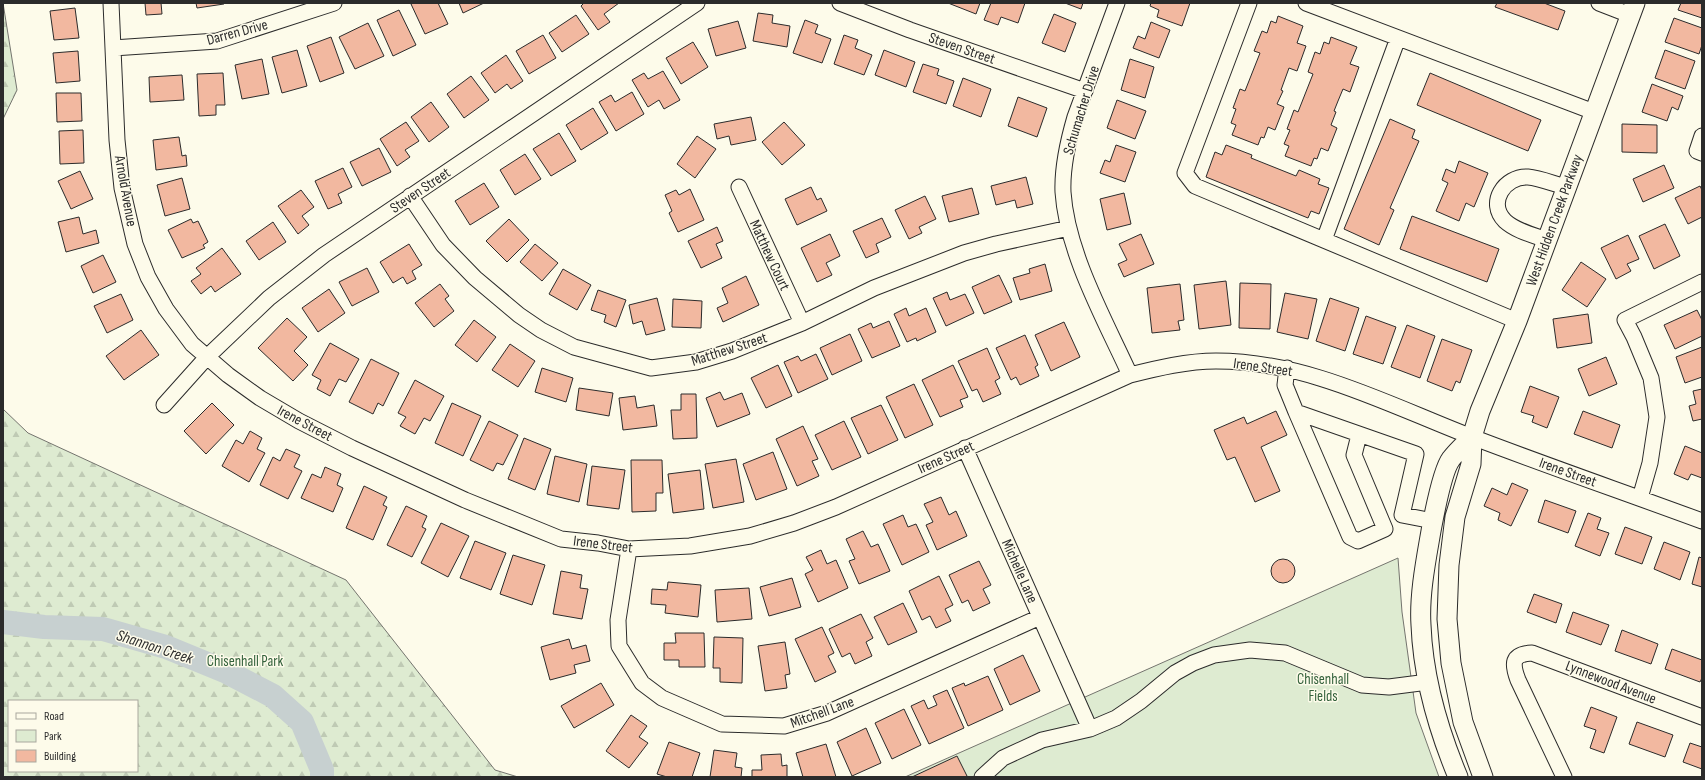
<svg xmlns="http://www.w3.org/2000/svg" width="1705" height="780" viewBox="0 0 1705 780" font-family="'Sofia Sans Condensed',sans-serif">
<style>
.forest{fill:url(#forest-firs);stroke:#74746e;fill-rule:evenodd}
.park{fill:#deebd1;stroke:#74746e}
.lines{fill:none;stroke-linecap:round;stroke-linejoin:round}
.river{stroke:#c7d0d0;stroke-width:24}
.building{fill:#f2b8a0;stroke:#2b2b2b}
.minor-casing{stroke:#2b2b2b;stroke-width:17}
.major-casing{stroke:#2b2b2b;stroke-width:21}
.minor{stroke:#fdfbea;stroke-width:15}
.major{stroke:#fdfbea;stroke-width:19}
.labels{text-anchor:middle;stroke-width:3;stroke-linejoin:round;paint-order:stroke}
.street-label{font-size:15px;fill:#2b2b2b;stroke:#fdfbea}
.park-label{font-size:15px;fill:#34623c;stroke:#fdfbea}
.water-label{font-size:16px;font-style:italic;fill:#2b2b2b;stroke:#fdfbea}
</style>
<defs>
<pattern id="forest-firs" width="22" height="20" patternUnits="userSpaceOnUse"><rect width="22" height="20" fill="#deebd1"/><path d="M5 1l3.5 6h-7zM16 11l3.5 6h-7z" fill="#bfcab4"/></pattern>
</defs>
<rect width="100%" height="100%" fill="#fdfbea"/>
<path class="forest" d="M3,3L17,90L3,119Z
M3,409L28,433L346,580L495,770L518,777H3ZM9,701H137V771H9Z"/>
<path class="park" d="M1398,558L1402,612L1416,713L1439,777H905Z"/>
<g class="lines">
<path class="river" d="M3,622L44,627L103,629L166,647L227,672L273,696L302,722L322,770V777"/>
</g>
<path class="building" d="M145,3H161L162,14L146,15Z
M196,3H224V4L197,8Z
M414,3H438L448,24L425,34L411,4Z
M459,3H484L463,13Z
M584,3H619L604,14L610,22L598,30L581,6Z
M948,3H980L976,14Z
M991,3H1025L1018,23L1001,17L998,25L984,20Z
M1065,3H1083L1081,9Z
M1151,3H1190L1182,26L1157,17L1159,10L1150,6Z
M1497,3H1544L1565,11L1558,30L1495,7Z
M1681,3H1702V18L1678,10Z
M75,8L79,38L54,40L50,11Z
M399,10L416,45L393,56L377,20Z
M758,13L773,15L772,23L790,26L787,47L753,41Z
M1054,14L1076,23L1065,52L1042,43Z
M576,15L589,34L562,52L549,33Z
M1278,16L1303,26L1297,43L1306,46L1297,71L1289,68L1281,90L1283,91L1277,104L1284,107L1275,130L1268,127L1264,138L1261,137L1258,145L1232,135L1236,125L1231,123L1236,109L1233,108L1240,89L1245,91L1260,53L1254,51L1262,31L1267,33L1271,21L1276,23Z
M1674,18L1702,28V45L1699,54L1665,42Z
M805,20L818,25L815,33L831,39L822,63L793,53Z
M738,21L746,48L716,56L708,29Z
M1151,22L1170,30L1159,58L1133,48L1138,36L1145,39Z
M368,23L384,56L355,69L339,37Z
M543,35L556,58L529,74L516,51Z
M844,35L858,40L855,48L872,55L864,75L834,64Z
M331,37L344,73L320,82L307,46Z
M1331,37L1357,47L1350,64L1359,67L1350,92L1343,89L1338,101L1334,111L1336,112L1331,125L1337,128L1328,151L1321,148L1317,159L1314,158L1311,166L1285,156L1289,146L1284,144L1290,130L1287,129L1294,110L1298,112L1313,74L1308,72L1315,52L1320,54L1324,42L1329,44Z
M693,42L708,67L681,84L666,58Z
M297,50L307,86L282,93L272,57Z
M884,50L915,62L906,87L875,75Z
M1665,50L1695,61L1685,89L1655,78Z
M78,51L80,81L56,83L53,53Z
M506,55L523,81L511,89L507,84L495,93L481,73Z
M262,59L269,94L242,99L235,65Z
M1130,59L1154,67L1145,98L1121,90Z
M923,64L939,69L937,75L954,81L946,104L913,92Z
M663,71L680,100L664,109L659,100L648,107L632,80L644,73L648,79Z
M223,73L225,105H216V115L199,116L197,74Z
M1430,73L1541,120L1528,151L1417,105Z
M182,75L184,100L150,102L149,77Z
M471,76L489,100L464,118L447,94Z
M963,78L991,89L981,117L953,106Z
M1652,84L1683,96L1678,110L1672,107L1667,121L1642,112Z
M632,92L644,114L616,131L599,102L611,95L615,102Z
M56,93H81L82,121L57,122Z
M1018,97L1047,108L1037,137L1008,126Z
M1117,100L1146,111L1135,139L1107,128Z
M431,102L449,127L429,142L411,117Z
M593,108L608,133L581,150L566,125Z
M751,117L756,140L731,145L729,136L717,139L714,124Z
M1390,119L1415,130L1412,138L1419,141L1390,208L1394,210L1379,245L1344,229Z
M406,122L419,141L405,150L410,157L397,166L380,139Z
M784,122L805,145L782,165L762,142Z
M1622,124L1657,125V153L1622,152Z
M83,130L84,163L60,164L59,131Z
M559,133L576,161L551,176L533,149Z
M697,136L716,149L695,178L677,164Z
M179,137L182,156L186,155L187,166L156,170L153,140Z
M1116,145L1136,152L1125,182L1100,173L1105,160L1110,162Z
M1226,145L1252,155L1251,158L1296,176L1299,170L1320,179L1318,184L1329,188L1319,214L1311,211L1308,218L1206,177L1215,152L1222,155Z
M379,148L391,172L362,186L350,162Z
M525,154L541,179L515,195L500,170Z
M1459,161L1488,173L1474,207L1466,203L1459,221L1436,211L1448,183L1442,180L1446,169L1455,173Z
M1664,165L1674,188L1643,202L1633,179Z
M343,168L352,187L338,194L342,203L328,209L315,181Z
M80,171L93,199L71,209L58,181Z
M1026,177L1033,204L1017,208L1015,200L996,205L991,186Z
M182,178L190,209L165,216L157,185Z
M484,183L499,207L470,225L455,201Z
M1700,186L1702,190V217L1688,224L1675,198Z
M811,187L817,200L821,198L827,211L797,225L785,199Z
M972,188L979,214L949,222L942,196Z
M690,189L704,220L678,232L669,213L672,211L665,195L676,190L679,195Z
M301,190L314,207L302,216L309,225L298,234L278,206Z
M1124,193L1131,224L1107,230L1100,199Z
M925,196L936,219L919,227L922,233L909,239L895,210Z
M1412,216L1499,249L1487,282L1400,249Z
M79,217L83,234L96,230L99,243L66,252L58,222Z
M882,218L891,237L876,244L879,252L866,258L853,231Z
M191,219L193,223L198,221L208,242L203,245L205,248L182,258L168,230Z
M509,219L529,240L507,262L486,241Z
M273,222L286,242L259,260L246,241Z
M1665,224L1680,256L1654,269L1639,236Z
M717,227L723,241L716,244L722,258L701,268L688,241Z
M830,234L840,256L826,263L832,275L817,282L801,248Z
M1141,234L1154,264L1124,277L1118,264L1127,260L1119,244Z
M1628,235L1639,259L1627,264L1631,271L1616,279L1601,248Z
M409,244L422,265L412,271L416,279L407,284L403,277L393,283L380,262Z
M535,244L558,263L542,281L520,262Z
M222,248L241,274L215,292L211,286L201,294L191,281L201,274L196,268Z
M103,255L116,282L93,293L81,266Z
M1581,262L1606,279L1587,307L1562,290Z
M1045,264L1052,291L1020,300L1013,278L1030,273L1029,269Z
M367,268L379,292L352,306L339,282Z
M563,269L591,285L577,310L549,294Z
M999,275L1012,302L984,314L972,287Z
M746,276L759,305L723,322L717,308L728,303L722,288Z
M1226,281L1231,325L1199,329L1194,285Z
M1240,283L1271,284L1270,329L1239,328Z
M440,284L449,296L445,299L454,311L434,327L415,303Z
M1180,284L1184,320L1178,321L1180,330L1152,333L1147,288Z
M329,289L345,313L318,332L302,308Z
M598,290L626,300L616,327L604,322L606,315L591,310Z
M947,292L950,300L965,294L974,313L946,326L933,298Z
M1285,293L1317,299L1308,339L1277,332Z
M121,294L133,320L107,333L94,306Z
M657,298L665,330L646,335L642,321L633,324L629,305Z
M1330,298L1359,308L1345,351L1316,341Z
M673,299L702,301L701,328L672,327Z
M906,308L909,316L926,308L936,332L917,341L916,338L907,342L894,314Z
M1697,310L1702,320V336L1675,349L1664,325Z
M1588,314L1592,343L1557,348L1553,319Z
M1366,316L1396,327L1383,364L1353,354Z
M287,318L307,337L294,351L308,365L293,381L258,348Z
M474,320L496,337L477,362L455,345Z
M889,321L900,346L872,358L858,329L871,323L873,328Z
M1064,322L1080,357L1051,371L1035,335Z
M1407,325L1435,336L1420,378L1391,367Z
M141,330L159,355L124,380L106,356Z
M850,334L862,361L832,375L820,348Z
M1025,335L1038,365L1035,367L1039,376L1020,385L1016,377L1011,380L996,348Z
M1442,339L1472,350L1460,383L1456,381L1452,391L1427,381Z
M330,343L359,359L346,382L339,379L330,396L317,389L321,380L312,375Z
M510,344L535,361L518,387L492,370Z
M1702,347V377L1685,383L1676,357Z
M987,348L1000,378L995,381L1001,394L983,402L977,389L972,391L958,361Z
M816,354L828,379L798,393L784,362L798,356L801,361Z
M1606,357L1617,384L1589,396L1578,369Z
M371,359L399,373L383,406L378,403L373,414L349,402Z
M778,365L792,396L766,408L751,378Z
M953,365L968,397L960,400L963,407L940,417L922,380Z
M542,368L573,378L566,402L535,392Z
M415,380L444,396L430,421L424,418L415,434L400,426L406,417L398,413Z
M914,384L933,425L905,438L886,397Z
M1530,386L1559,397L1547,428L1532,422L1534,416L1521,412Z
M579,388L613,393L609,416L576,410Z
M1702,389V419L1693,421L1689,406L1696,404L1693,391Z
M720,392L724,400L742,393L750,414L717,427L706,398Z
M681,394H696L697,438L673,439L671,410H681Z
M635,396L637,408L654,405L657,426L623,430L619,398Z
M212,403L234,425L206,454L184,431Z
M452,403L481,416L463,456L435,443Z
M881,405L898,440L868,454L851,418Z
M1276,411L1287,435L1261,447L1280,491L1255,502L1235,457L1227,460L1214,430L1244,417L1247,424Z
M1583,411L1620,425L1612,448L1574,434Z
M489,421L518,435L503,465L497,463L493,471L470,460Z
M844,421L861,457L832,470L815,435Z
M803,426L818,459L812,461L819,476L797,486L776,439Z
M250,431L262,438L257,449L265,453L249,482L222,466L236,440L243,444Z
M524,438L551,449L535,490L508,479Z
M1685,446L1702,453V478L1691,474L1688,480L1674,474Z
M286,449L300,455L294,467L302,471L288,499L260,485L273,457L280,461Z
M773,452L787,489L756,500L743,464Z
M555,456L587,464L579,502L547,494Z
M736,459L744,502L713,508L705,464Z
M631,460H662L663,493H656V511L632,512Z
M592,466L625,470L619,509L587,505Z
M325,467L341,474L337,485L343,488L333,512L301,498L312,474L321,478Z
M700,470L704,509L673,513L668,474Z
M1512,483L1528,490L1511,526L1498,520L1500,513L1484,506L1492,488L1507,495Z
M364,486L387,497L383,505L387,507L373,540L346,528Z
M941,497L949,515L956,511L967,536L937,550L926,525L933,522L924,504Z
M1545,500L1576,511L1568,533L1538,522Z
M406,506L427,516L422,527L426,529L412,557L387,545Z
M1588,513L1601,518L1597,529L1609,533L1600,556L1575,546Z
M903,515L908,527L916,524L929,552L902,565L883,524Z
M441,523L469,536L448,577L421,563Z
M1625,527L1652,537L1642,564L1615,554Z
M863,531L871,547L878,544L890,571L859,584L849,561L855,559L846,539Z
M475,541L506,553L491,590L460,578Z
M1664,542L1690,552L1680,580L1654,569Z
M821,550L827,564L836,560L848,588L818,602L805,574L813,570L806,557Z
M513,555L545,565L532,605L500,594Z
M1699,557L1702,558V587L1692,584Z
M1271 571a12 12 0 1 1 24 0a12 12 0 1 1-24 0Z
M979,561L991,585L983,589L990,603L973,611L968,600L962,603L949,575Z
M561,571L582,575L580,588L588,589L582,619L553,614Z
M939,576L953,605L945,609L951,621L936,628L930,616L922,620L909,591Z
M792,578L801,607L769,616L760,587Z
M668,582L701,585L698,617L665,613L666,605L651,604L652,589L667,590Z
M749,588L752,619L717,622L715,590Z
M1534,594L1562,604L1556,623L1527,612Z
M903,603L917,632L888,645L874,617Z
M1573,612L1609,625L1601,645L1566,632Z
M861,614L873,638L866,642L872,656L855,664L850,653L842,657L829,629Z
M822,627L834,653L828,656L836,672L815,682L795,639Z
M1622,630L1658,644L1651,664L1615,651Z
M675,633H704L705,667H679V660H664V643H676Z
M714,637L743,638L742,683L720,682V668H713Z
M569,639L572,649L586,645L590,661L574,665L576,673L550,680L541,647Z
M785,642L790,674L785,675L787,688L765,691L758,646Z
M1672,649L1702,660V678L1700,682L1665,669Z
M1023,655L1040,691L1010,705L994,669Z
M988,676L1003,710L968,726L952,688L964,683L965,686Z
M601,683L614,705L574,728L561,706Z
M947,690L964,728L929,744L911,706L924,700L928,709L937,705L933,696Z
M1591,707L1617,717L1604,753L1590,748L1596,730L1584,726Z
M904,709L921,745L892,759L875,723Z
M631,715L647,726L639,737L648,743L629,768L606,751Z
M1637,722L1673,735L1665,757L1629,744Z
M866,728L881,763L852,776L837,742Z
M669,742L700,753L692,777H667L657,774Z
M1690,743L1702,747V769L1683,762Z
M826,744L836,777H803L796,753Z
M714,750L737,753L735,767L742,768L741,777H710Z
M781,754L782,766L787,765V777H752V770H762L761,755Z
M957,756L967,776L965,777H912Z"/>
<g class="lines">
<defs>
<path id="minor" d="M111,3L117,140L122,188L135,244L148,277L166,309L192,344L228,375L260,398L299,421L352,448L465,500L561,539L598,543L629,549L690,546L750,536L794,523L836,507L1130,375C1158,368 1187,361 1216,361C1307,361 1389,405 1472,437C1548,466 1626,493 1702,521
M840,3L910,30L1085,91
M1117,3L1075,117C1068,141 1062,167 1063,192C1067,253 1105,320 1130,375
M1249,3L1185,173L1195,186L1517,321
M1306,3L1594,112
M1599,3L1630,15
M113,48L217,41L334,3
M1702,136L1697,151L1702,153
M739,187L802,323
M410,196L443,245L475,278L519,315L541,330L574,347L651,368L696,362L732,351L802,323L874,288L964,253L996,244L1069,228
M1324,240L1398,38
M1547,240C1533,235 1516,231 1505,221C1487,203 1504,176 1528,177C1540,178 1554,184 1566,187
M1287,368L1285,385L1296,412L1416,454L1402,515L1433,521
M164,405L207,357L269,298L324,255L697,3
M1296,412L1350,537L1358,541L1385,529L1354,455L1359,435
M965,448L1090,729
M1640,498L1650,463L1657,417L1651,378L1634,337L1625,320L1702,282
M629,549L618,620L619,646L642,683L662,698L722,724L784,726L827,713L1040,617
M982,777L1003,758L1042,740L1090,729L1116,718L1141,701L1175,673L1193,663L1214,655L1250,650L1285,653L1362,685L1389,687L1428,682
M1564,777L1518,680C1512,664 1511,654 1532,653L1702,717"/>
<path id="major" d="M1458,777C1438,729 1423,677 1421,625C1419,595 1426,560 1431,531C1434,515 1442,471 1451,459C1457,451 1465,444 1472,437
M1483,777L1463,722L1451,663L1447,619L1449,565L1455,517L1471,464L1472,437L1480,411L1517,321L1635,3"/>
</defs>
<use href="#minor" class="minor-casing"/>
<use href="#major" class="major-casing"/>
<use href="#minor" class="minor"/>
<use href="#major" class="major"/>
</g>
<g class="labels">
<g class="street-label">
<text transform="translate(237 32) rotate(-15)" y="5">Darren Drive</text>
<text transform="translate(962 48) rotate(19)" y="5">Steven Street</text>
<text transform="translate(1081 110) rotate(-73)" y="5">Schumacher Drive</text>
<text transform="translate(420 190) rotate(-34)" y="5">Steven Street</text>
<text transform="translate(126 191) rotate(80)" y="5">Arnold Avenue</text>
<text transform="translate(1554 220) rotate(-70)" y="5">West Hidden Creek Parkway</text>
<text transform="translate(770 255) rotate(65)" y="5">Matthew Court</text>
<text transform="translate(729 349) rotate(-18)" y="5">Matthew Street</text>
<text transform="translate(1263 367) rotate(8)" y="5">Irene Street</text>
<text transform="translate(305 423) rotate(28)" y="5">Irene Street</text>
<text transform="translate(946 457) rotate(-24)" y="5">Irene Street</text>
<text transform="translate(1568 472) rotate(20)" y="5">Irene Street</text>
<text transform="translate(603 544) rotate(7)" y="5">Irene Street</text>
<text transform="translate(1020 571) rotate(66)" y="5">Michelle Lane</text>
<text transform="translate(1611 682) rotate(21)" y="5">Lynnewood Avenue</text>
<text transform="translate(822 712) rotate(-20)" y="5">Mitchell Lane</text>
</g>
<g class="park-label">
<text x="245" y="666">Chisenhall Park</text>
<text x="1323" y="684">Chisenhall<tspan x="1323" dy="17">Fields</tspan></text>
</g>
<g class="water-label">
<text transform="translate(155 646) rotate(18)" y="6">Shannon Creek</text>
</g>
</g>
<rect width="1705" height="780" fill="none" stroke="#2b2b2b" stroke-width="8"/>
<rect x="8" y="700" width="130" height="72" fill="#fdfbea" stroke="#a9a89e"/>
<rect x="16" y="713" width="20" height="6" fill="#fdfbea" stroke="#a9a89e"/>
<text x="44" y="720" font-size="12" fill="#2b2b2b">Road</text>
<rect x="16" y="730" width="20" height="12" fill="#deebd1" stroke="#a9a89e"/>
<text x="44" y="740" font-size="12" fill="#2b2b2b">Park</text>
<rect x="16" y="750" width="20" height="12" fill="#f2b8a0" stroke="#a9a89e"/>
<text x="44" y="760" font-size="12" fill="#2b2b2b">Building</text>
</svg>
